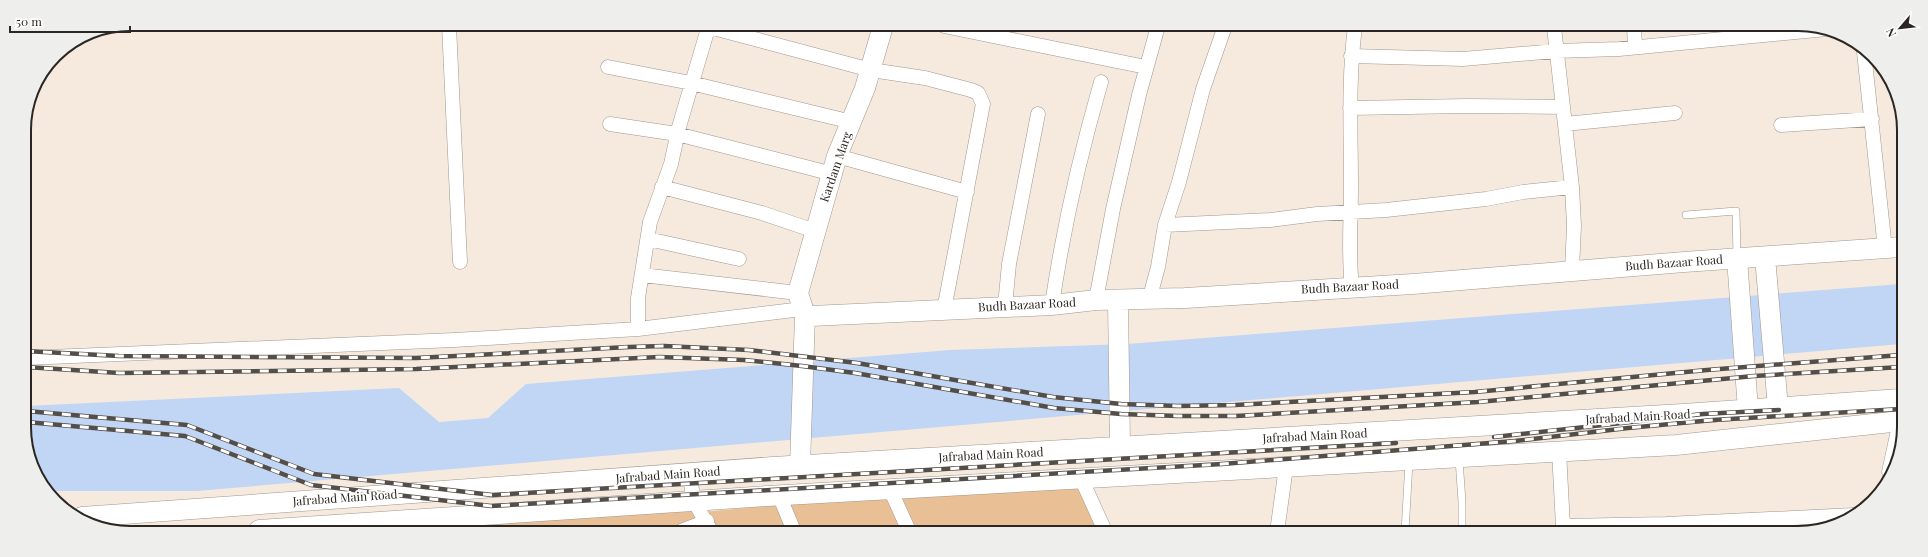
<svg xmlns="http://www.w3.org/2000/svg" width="1928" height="557" viewBox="0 0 1928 557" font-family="'Playfair Display',serif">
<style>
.green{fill:#e9c096}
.water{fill:#c1d5f5}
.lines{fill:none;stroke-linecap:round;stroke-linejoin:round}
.lane-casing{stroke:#a1968b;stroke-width:8}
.street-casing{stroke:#a1968b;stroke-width:15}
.secondary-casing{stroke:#a1968b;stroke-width:21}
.lane{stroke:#fff;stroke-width:7}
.street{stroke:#fff;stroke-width:14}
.secondary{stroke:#fff;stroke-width:20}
.rail-casing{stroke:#544e48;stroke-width:4.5}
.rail{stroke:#fff;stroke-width:3;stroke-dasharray:9;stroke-linecap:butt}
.labels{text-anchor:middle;stroke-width:4;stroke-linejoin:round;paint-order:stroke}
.street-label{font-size:12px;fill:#2b2622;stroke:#fff}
.rim{fill:none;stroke:#2b2622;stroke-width:2}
</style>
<rect width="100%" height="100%" fill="#f6eade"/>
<path class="green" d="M1081,478L1104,531H709L705,522L693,531L339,530L694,501L701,512Z"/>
<path class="water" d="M1901,284V344L197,491H48L26,447V406L399,388L439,422L488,418L526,384L950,350L1127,344Z"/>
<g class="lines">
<defs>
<path id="lane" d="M1686,215L1736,211L1737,256
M1459,459L1462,502V532
M1405,532L1409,462"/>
<path id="street" d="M449,25L460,262
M702,25L871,70L925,78L971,90L978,93L983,104L944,310
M944,26L1146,67
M1554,27L1572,187L1574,226L1572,270
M1634,27L1635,47
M1864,52L1885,249
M1351,56L1463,59L1556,51L1619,49L1827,29
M608,67L691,83L852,122
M1350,108L1467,106L1563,107
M610,124L677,134L833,174
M1565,124L1675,113
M1781,125L1872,119
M837,156L967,192
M662,187L762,213L815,231
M1165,225L1270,220L1317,214L1386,210L1486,199L1523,192L1572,187
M648,239L739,259
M642,275L798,293
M1352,287C1348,254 1351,221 1351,187C1351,133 1348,80 1355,27
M1096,300L1113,209L1139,95L1158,26
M1149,300L1158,267L1165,225L1179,182L1203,89L1225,26
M1052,305C1063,229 1080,155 1101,82
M1005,306L1009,264L1038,114
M638,329V298L650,222L671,164L679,127L709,25
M26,358L454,340L638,329L802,309
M1559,451L1563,526L1561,532
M1889,472L1900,421
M689,473L694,501L711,531
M1081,478L1105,531
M890,489L909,531
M779,495L794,531
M1563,526L1666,524L1854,515
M681,531L707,521
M1277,532L1286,467"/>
<path id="secondary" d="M883,26L865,88L837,156L798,293L805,315L811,316L1052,305L1096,300L1185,298L1413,284L1684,262L1901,247
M1765,257L1778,408
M1737,258L1748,410
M1118,300L1120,447
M800,466L805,315
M82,517L773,467L1683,414L1901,399
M259,530L767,496L1676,445L1901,421"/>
</defs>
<use href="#lane" class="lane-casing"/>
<use href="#street" class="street-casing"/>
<use href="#secondary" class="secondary-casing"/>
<use href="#lane" class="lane"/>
<use href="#street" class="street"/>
<use href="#secondary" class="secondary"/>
<defs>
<path id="rail" d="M25,351L119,356L416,358L629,347L664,346L749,350L857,363L1053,397L1121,404L1178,406L1235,405L1475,392L1707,370L1901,355
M26,367L119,373L416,369L659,357L744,360L802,366L855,373L1054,408L1121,414L1178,416H1236L1478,402L1754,376L1901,367
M26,411L187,425L314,474L492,495L1396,443
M26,422L185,436L311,485L491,506L1222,464L1515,441L1628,428L1713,420L1901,409
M1494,437L1703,414L1779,410"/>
</defs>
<use href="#rail" class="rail-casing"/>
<use href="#rail" class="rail"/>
</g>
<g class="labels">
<g class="street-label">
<text transform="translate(836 167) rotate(-71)" y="4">Kardam Marg</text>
<text transform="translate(1674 263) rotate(-4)" y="4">Budh Bazaar Road</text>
<text transform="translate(1350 287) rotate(-3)" y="4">Budh Bazaar Road</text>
<text transform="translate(1027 305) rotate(-3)" y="4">Budh Bazaar Road</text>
<text transform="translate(1638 417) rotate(-3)" y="4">Jafrabad Main Road</text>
<text transform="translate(1315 436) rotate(-3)" y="4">Jafrabad Main Road</text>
<text transform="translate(991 455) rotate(-3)" y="4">Jafrabad Main Road</text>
<text transform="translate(668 475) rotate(-4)" y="4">Jafrabad Main Road</text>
<text transform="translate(345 498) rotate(-4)" y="4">Jafrabad Main Road</text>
</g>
</g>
<path d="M0 0H1928V557H0ZM130 31H1798A99 99 0 0 1 1897 130V427A99 99 0 0 1 1798 526H130A99 99 0 0 1 31 427V130A99 99 0 0 1 130 31Z" fill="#eeeeed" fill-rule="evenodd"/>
<path class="rim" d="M130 31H1798A99 99 0 0 1 1897 130V427A99 99 0 0 1 1798 526H130A99 99 0 0 1 31 427V130A99 99 0 0 1 130 31Z"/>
<g transform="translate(1900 28) rotate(242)" stroke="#ffffff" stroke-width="3" paint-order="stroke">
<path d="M0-3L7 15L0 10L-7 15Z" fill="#2b2622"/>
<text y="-6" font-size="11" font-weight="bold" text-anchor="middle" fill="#2b2622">N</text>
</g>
<path d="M10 26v6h120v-6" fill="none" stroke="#2b2622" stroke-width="2"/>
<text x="16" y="26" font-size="12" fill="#2b2622" stroke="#ffffff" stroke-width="3" paint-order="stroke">50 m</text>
</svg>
